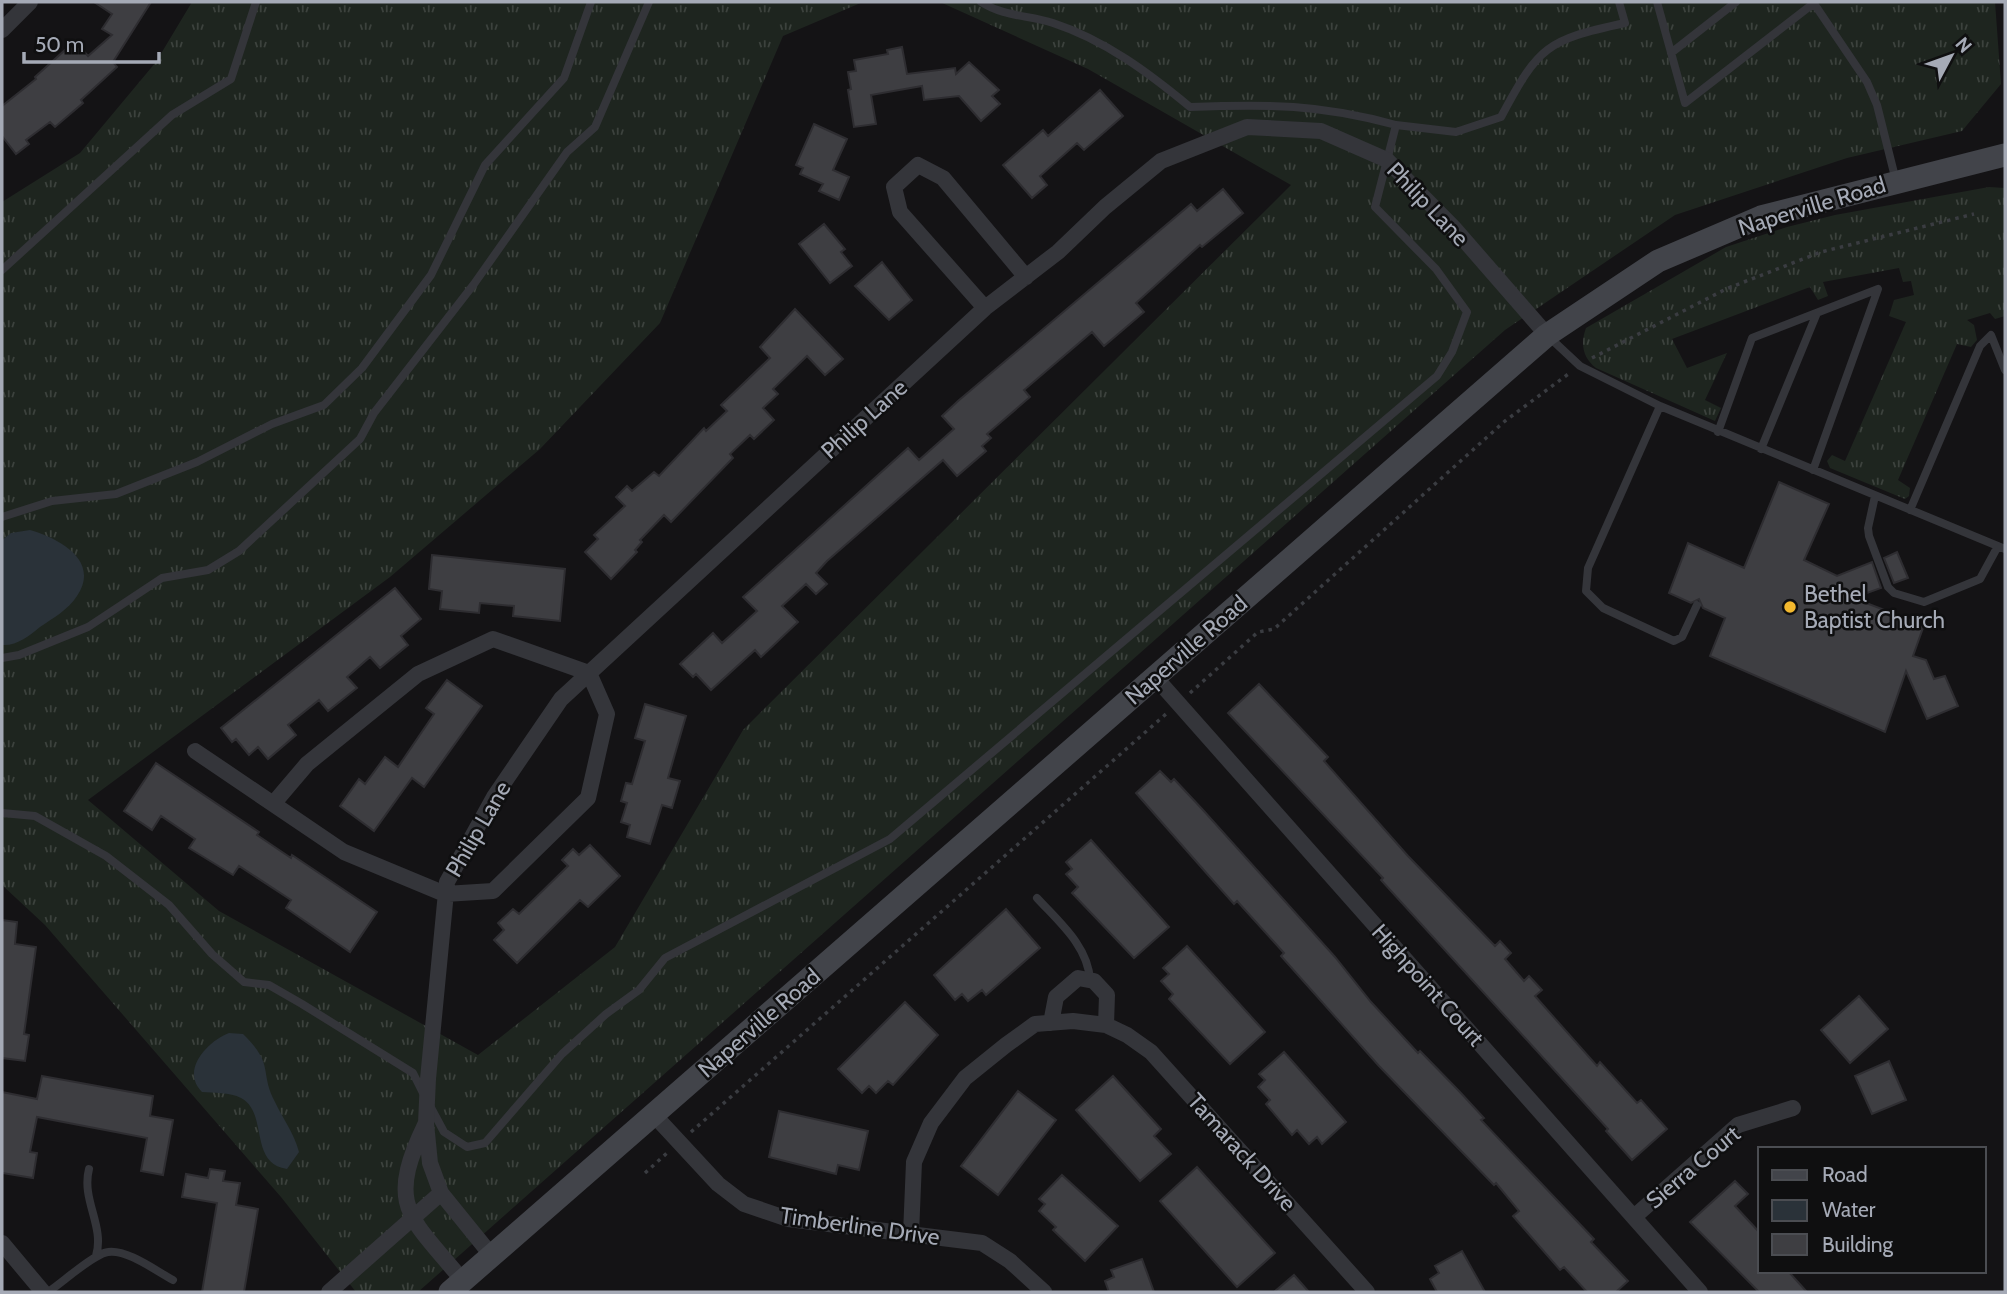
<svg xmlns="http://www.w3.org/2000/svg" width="2007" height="1294" viewBox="0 0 2007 1294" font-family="Cabin,sans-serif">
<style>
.grass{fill:url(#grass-tufts)}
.water{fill:#2a3239}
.building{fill:#3e3e42;stroke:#2e2d31;stroke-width:2}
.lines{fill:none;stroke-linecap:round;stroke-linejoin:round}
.path{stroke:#3a3c41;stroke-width:3.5;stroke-dasharray:3.5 5;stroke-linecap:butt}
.lane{stroke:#34353a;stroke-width:8}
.street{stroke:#34353a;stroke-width:16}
.secondary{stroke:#42444a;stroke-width:23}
.poi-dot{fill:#f3b82e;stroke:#0f0f10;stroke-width:2.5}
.labels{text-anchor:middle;stroke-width:5;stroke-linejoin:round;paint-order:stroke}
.street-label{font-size:23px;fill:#a5aab6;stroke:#0f0f10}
.poi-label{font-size:23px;fill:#a5aab6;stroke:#0f0f10;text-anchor:start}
</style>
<defs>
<pattern id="grass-tufts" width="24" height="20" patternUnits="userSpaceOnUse" patternTransform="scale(1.75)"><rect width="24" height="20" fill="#1e251f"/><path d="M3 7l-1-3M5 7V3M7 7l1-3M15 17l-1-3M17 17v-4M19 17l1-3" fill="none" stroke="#3c423d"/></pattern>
</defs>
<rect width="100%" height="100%" fill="#141315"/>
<path class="grass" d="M192,2H863L783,36L660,323L540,449L390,577L88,800L219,911L478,1055L615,947L743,730L1291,185L1088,69L940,2H1995L2001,84L1962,131L1847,158L1675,215L1505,330L418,1292H356L281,1197L45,925L2,885V202L80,153L156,62Z
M1989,187L2005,188V316L1995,319L1990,313L1967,320L1974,325L1977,340L1971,347L1957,344L1898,480L1910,488L1909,496L1905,499L1830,468L1827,461L1832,455L1845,461L1906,322L1889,316L1894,300L1914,295L1911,281L1903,282L1899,268L1823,282L1828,296L1818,300L1810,287L1672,339L1687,368L1727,353L1705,400L1721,408L1715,421L1596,368C1583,358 1580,344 1586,328L1726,247L1787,227L1835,215Z"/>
<path class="water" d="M30,530C58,538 101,560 77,596C68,610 53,618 40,627C29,636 17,646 2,645V540L11,533Z
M229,1033L243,1034C275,1065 259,1071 275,1102C283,1119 294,1133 299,1152L287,1169C248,1163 269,1113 241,1098C230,1092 213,1093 202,1092C180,1070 208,1041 229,1033Z"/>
<path class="building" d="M94,2H151L113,62L117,67L81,100L83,103L55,127L50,122L26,140L29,144L16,154L2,136V106L36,79L35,77L75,41L88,56L112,35L102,29L112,14Z
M902,47L907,74L955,68L956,74L969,62L999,90L992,96L1000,104L981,121L959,96L924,100L922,86L871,95L876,124L854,127L848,90L851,89L848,72L856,71L854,60L888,54L887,50Z
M1100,90L1123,116L1084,150L1077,143L1040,176L1047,185L1032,198L1003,165L1043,130L1048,136Z
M814,124L847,139L833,170L849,177L839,200L819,191L823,184L800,174L803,168L796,165Z
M1223,189L1243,213L1202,247L1200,245L1136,303L1144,312L1104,346L1092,332L1024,390L1030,397L987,434L991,438L982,446L986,451L957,476L943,460L827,561L816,573L827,584L816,594L806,584L782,606L798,622L761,657L755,650L711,690L696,674L693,677L680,664L713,633L722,643L757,611L743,597L908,448L919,460L954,429L942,416L958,401L1191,204L1197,211Z
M824,224L845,249L841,252L852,266L830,283L799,244Z
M882,262L912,300L889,320L855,286Z
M795,309L843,359L825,375L807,356L773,389L778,394L763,408L774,420L754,439L750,435L730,454L733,458L671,522L664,515L640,540L642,542L635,550L637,552L611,579L585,552L598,539L594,535L625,506L616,497L627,486L632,491L654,472L659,476L704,428L706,431L727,411L721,405L770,358L760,347Z
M1779,482L1829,504L1804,560L1837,576L1872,562L1881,588L1853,598L1924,625L1913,656L1926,660L1934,679L1945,676L1958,706L1927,719L1906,671L1885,732L1710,656L1725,618L1703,608L1699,599L1691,603L1669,593L1688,543L1744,568Z
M1897,552L1908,578L1894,583L1884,558Z
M432,555L565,569L560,621L513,616L514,606L480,603L479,613L440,609L442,591L429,589Z
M395,588L421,619L401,636L408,645L380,668L370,657L347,677L357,688L328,711L319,700L288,725L296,735L268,759L258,747L249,755L236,739L232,742L221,728Z
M447,680L482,706L424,787L412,778L374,831L340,806L359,779L365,784L385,757L398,767L434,714L426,708Z
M1259,684L1328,757L1324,761L1408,856L1495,946L1500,941L1511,953L1505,959L1524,981L1529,976L1542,990L1535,996L1597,1066L1600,1062L1637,1103L1641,1100L1667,1129L1632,1160L1606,1131L1608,1129L1381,880L1383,878L1228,713Z
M645,704L686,716L668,778L680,781L672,808L662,805L650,844L627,837L630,825L621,822L627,803L621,801L626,783L632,784L645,741L635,738Z
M156,763L259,832L257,835L291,858L292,855L377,912L350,952L286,908L291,900L239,866L233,875L189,848L195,839L161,816L152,830L124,811Z
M1160,771L1171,782L1174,779L1203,810L1335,957L1371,1002L1418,1053L1420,1051L1459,1091L1484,1118L1481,1120L1594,1239L1591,1242L1628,1281L1616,1292H1587L1564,1267L1560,1270L1513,1216L1519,1211L1496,1183L1494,1185L1379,1066L1281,956L1284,953L1237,901L1234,904L1209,876L1136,793Z
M1091,840L1169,927L1134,958L1072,893L1078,887L1066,874L1072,869L1066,862Z
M590,845L620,876L588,907L580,900L517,963L494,940L504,930L498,923L513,909L519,914L568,866L562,860L573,849L579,855Z
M1006,909L1040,948L986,995L982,990L968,1001L962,994L955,1000L934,975Z
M2,920L17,922L15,944L36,947L24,1034L29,1035L25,1061L2,1058Z
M1187,946L1265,1032L1230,1064L1169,999L1173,994L1161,981L1169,974L1163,968Z
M1859,996L1888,1029L1850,1063L1821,1030Z
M905,1002L938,1035L893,1085L888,1081L876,1093L869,1086L862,1093L838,1069Z
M1284,1052L1346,1122L1322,1144L1317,1137L1309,1144L1297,1130L1292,1135L1266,1104L1270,1100L1258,1087L1265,1080L1259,1074Z
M1889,1061L1906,1100L1872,1114L1855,1076Z
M42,1076L153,1096L150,1116L173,1120L163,1175L141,1171L147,1138L37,1117L30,1152L37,1153L33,1178L2,1173V1092L37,1099Z
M1113,1076L1161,1129L1154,1136L1171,1154L1140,1181L1076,1110Z
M1018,1091L1056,1120L998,1195L961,1166Z
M779,1111L868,1131L859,1170L838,1165L836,1174L769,1157Z
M1197,1167L1275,1253L1237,1287L1160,1201Z
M210,1169L225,1171L223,1181L240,1183L236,1205L258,1209L244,1292H202L217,1203L182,1197L186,1174L208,1178Z
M1062,1175L1118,1226L1085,1261L1053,1230L1056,1227L1039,1211L1045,1204L1039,1199Z
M1735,1181L1748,1194L1735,1206L1760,1233V1271H1788L1807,1292H1759L1690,1222Z
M1462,1251L1485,1292H1437L1430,1279L1439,1273L1435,1266Z
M1142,1259L1154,1292H1109L1105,1281L1114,1277L1111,1270Z
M1294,1275L1309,1292H1274Z"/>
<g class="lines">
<path class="path" d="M1592,358L1726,289L1821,252L1974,214
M1190,693L1258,632L1274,629L1505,421L1571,372
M691,1132L1166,714
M645,1173L667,1153"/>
<path class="lane" d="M981,2C1004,17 1029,15 1053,23C1105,40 1149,73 1190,107C1268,104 1320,104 1396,125
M1657,2L1685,103L1814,3
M1813,2L1867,82L1877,105L1896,181
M1671,53L1736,2
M2,270L172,115L231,79L256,2
M1549,337L1580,366L1660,406L2005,549
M1660,406L1588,568L1586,591L1603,608L1674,641L1682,637L1697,605
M1718,432L1752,338L1878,289L1813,470
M1761,449L1817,313
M1875,496L1868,528L1869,536L1888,587L1894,593L1924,602L1980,579L1998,546
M1910,510L1980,346L1991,335L2005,370
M2,517L52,501L116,494L197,462L272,424L324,405L362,368L431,275L485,165L564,78L591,2
M2,658L19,655L88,627L162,578L208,570L239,551L360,439L374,413L474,284L567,152L595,127L649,2
M2,813L35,816L106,856L169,905L212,954L244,982L269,985L302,1004L413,1073L423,1093
M1037,898C1059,922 1088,946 1090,980
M429,1104L444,1132L467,1147L485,1143L562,1054L606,1014L639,990L665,958L890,839L1437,376L1452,352L1467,312L1436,269L1375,207L1396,125L1456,132L1501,117C1539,46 1546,40 1625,23L1619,2
M89,1169C81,1200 105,1226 96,1256
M48,1292C62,1283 93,1254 108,1252C127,1249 156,1271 173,1280"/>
<path class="street" d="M2,30L30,2
M985,308L900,212L894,187L918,165L943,178L1026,277
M1155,677L1700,1292
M195,751L344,852L445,894L493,891L588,798L607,714L589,673L493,639L418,674L307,764L273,804
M1051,1023L1056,997L1078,978L1094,981L1107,995L1106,1025
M654,1115L718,1184L744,1204L788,1219L982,1243L1010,1261L1044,1292
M425,1125C385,1208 411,1217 463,1281
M1634,1217L1738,1125L1793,1108
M911,1234L914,1162L931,1123L965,1078L1006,1045L1035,1024L1073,1021L1106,1025L1127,1035L1151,1052L1367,1292
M2,1243L43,1292
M492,1256L441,1193L430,1163L426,1123L428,1079L447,882L494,797L561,699L985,308L1058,252L1105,207L1161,161L1247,127L1321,131L1387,160L1453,227L1547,335
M329,1292L441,1193"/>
<path class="secondary" d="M450,1292L1547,335L1658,261L1761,217L2005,155"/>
</g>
<circle class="poi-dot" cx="1790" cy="607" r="7"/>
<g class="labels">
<g class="street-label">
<text transform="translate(1428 204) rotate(46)" y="8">Philip Lane</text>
<text transform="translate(1812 206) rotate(-17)" y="8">Naperville Road</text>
<text transform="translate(864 419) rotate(-42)" y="8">Philip Lane</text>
<text transform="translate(1186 650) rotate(-41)" y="8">Naperville Road</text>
<text transform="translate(478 829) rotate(-60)" y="8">Philip Lane</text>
<text transform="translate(1428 985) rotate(48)" y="8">Highpoint Court</text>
<text transform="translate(759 1023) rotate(-41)" y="8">Naperville Road</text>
<text transform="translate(1242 1152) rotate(48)" y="8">Tamarack Drive</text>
<text transform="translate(1693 1167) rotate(-40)" y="8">Sierra Court</text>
<text transform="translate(860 1226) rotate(8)" y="8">Timberline Drive</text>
</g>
<g class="poi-label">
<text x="1804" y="602">Bethel<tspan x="1804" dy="26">Baptist Church</tspan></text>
</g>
</g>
<rect width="2007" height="1294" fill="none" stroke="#a5aab6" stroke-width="7"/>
<rect x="1758" y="1147" width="228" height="126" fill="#0f0f10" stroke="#4b4d52" stroke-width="2"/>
<rect x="1772" y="1170" width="35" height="10" fill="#42444a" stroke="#4b4d52" stroke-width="2"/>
<text x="1822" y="1182" font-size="21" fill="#a5aab6">Road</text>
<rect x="1772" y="1200" width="35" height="21" fill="#2a3239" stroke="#4b4d52" stroke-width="2"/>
<text x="1822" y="1217" font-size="21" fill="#a5aab6">Water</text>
<rect x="1772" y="1234" width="35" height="21" fill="#3e3e42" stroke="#4b4d52" stroke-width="2"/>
<text x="1822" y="1252" font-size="21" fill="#a5aab6">Building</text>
<g transform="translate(1951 56) rotate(49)" stroke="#0f0f10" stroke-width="5" paint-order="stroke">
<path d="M0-5L12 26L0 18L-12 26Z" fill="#a5aab6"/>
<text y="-10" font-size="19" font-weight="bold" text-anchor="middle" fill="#a5aab6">N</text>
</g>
<path d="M24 52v10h135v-10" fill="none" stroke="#a5aab6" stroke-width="3.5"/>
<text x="35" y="52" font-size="21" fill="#a5aab6" stroke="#0f0f10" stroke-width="5" paint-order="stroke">50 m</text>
</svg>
